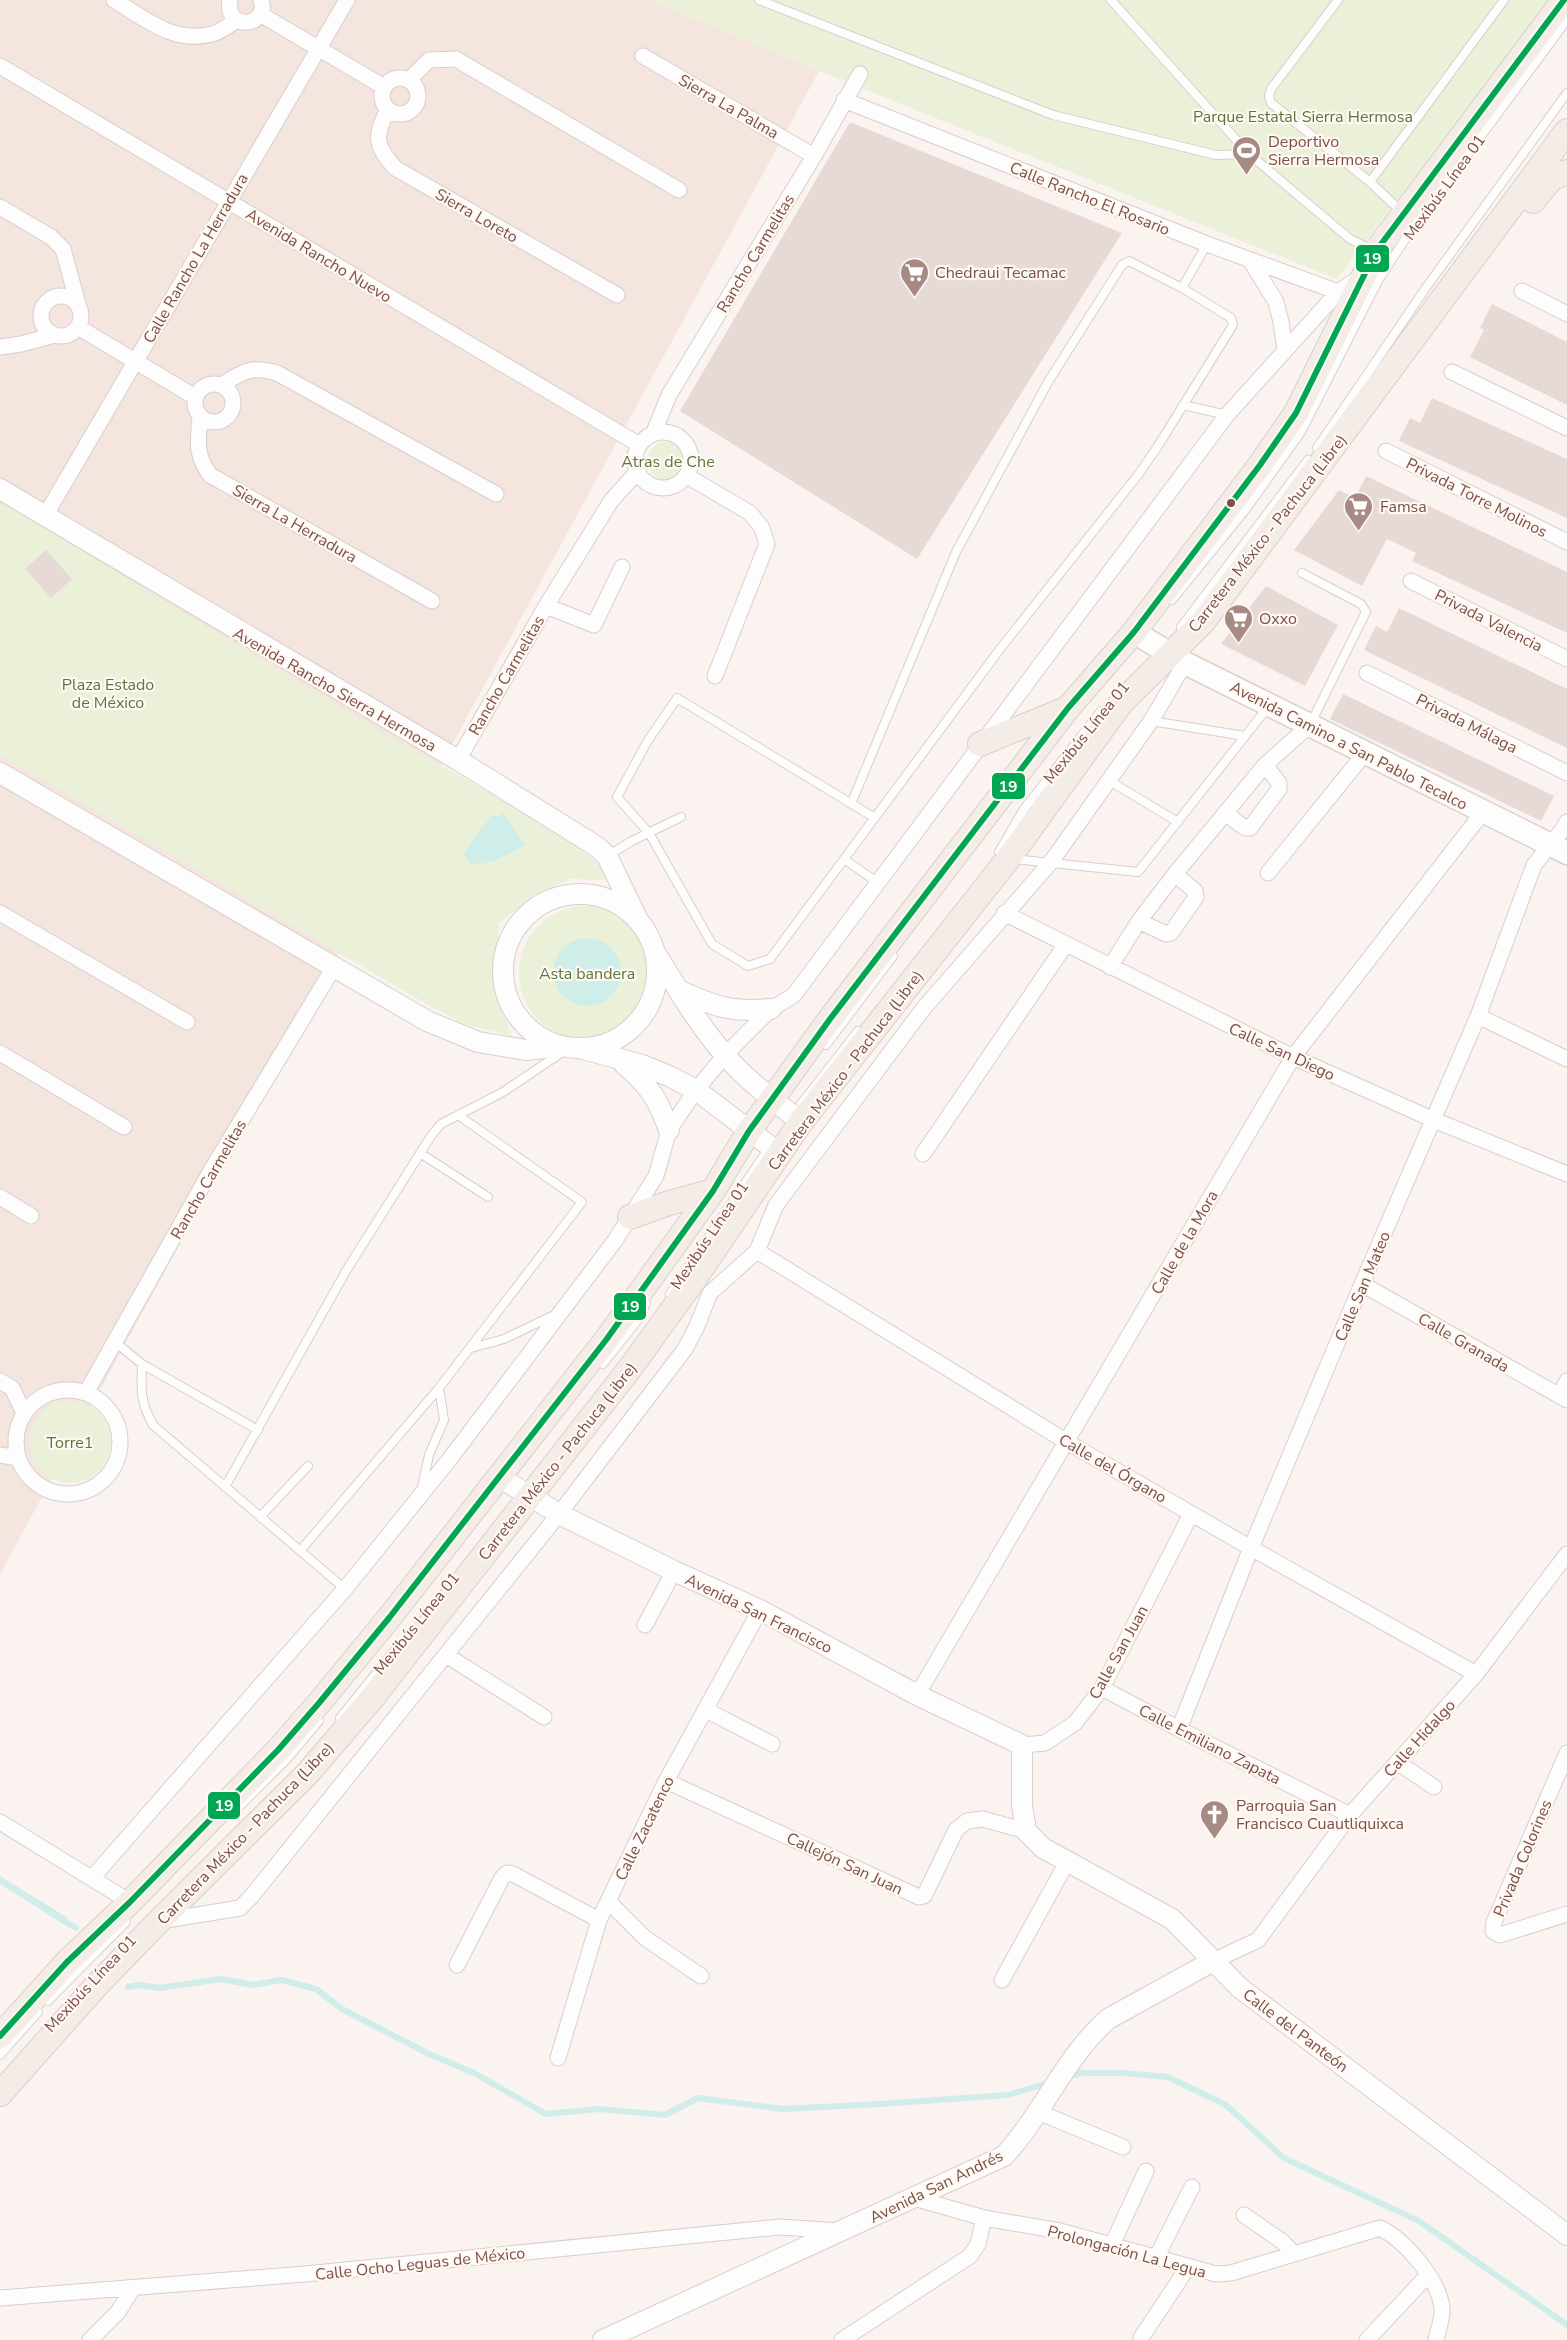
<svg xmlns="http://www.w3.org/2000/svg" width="1567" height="2340" viewBox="0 0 1567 2340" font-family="'Nunito Sans',sans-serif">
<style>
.residential{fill:#f4e5de}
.green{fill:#ebf0d9}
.water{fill:#cfede9}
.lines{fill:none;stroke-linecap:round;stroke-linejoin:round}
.stream{stroke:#cfede9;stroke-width:6}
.building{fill:#e7d9d6}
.service-casing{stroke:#d9cecc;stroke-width:10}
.minor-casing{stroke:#d9cecc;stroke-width:17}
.tertiary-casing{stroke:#d9cecc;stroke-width:22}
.secondary-casing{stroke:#dbd0cc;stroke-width:25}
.primary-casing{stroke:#dbcecb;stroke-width:26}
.service{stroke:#fefdfd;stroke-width:8}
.minor{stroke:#fefdfd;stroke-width:15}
.tertiary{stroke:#fefdfd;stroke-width:20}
.secondary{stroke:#fefdfd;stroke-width:22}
.primary{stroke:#f4ece6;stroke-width:24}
.bus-1-casing{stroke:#fff8f3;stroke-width:10}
.bus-1{stroke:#00a651;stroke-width:6}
.bus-dot{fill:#7c514a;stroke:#fff8f3;stroke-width:2}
.labels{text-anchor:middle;stroke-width:4.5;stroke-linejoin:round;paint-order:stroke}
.street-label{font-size:16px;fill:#7c514a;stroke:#fff8f3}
.park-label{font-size:16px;fill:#5a773b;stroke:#fff8f3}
.poi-label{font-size:16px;fill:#7c514a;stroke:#fff8f3;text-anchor:start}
.line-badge{stroke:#fff8f3;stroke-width:2}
.badge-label{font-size:16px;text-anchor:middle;font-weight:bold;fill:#fff}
</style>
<rect width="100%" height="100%" fill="#faf3ef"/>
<path class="residential" d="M0,0H650L819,71L0,1574Z"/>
<path class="green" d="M650,0H1550L1337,279L819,71Z
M648 461a20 20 0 1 1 40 0a20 20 0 1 1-40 0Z
M0,502L388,736L560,832L597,863L611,880L570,879L538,894L499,923L494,992L512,1036L464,1024L425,1003L0,755Z
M519 973a67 67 0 1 1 134 0a67 67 0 1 1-134 0Z
M29 1442a41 41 0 1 1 82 0a41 41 0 1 1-82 0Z"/>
<path class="water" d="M503,813L525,845C511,853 488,866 472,864L463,854L491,816H500Z
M553 972a34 34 0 1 1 68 0a34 34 0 1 1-68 0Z
M0,1876L68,1918L65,1925L0,1884Z"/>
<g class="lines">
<path class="stream" d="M61,1919L76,1928
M128,1987L139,1985L159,1988L221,1979L253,1985L281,1980L316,1989L342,2009L429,2054L474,2073L546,2114L599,2109L665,2115L698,2098L783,2109L880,2104L1008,2095L1051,2082
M1067,2077L1081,2073H1122L1168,2077L1226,2105L1284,2158L1419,2221L1567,2325"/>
</g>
<path class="building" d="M850,122L1122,233L917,559L680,411Z
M1492,304L1567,342V405L1470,357L1484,330L1480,328Z
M1432,398L1567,459V518L1399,441L1410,418L1420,423Z
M1366,476L1567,572V633L1412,561L1416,553L1387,539L1362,586L1294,550L1339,490L1355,498Z
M46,550L72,579L51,598L25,569Z
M1266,586L1338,625L1305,686L1221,644Z
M1399,608L1567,689V748L1364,650L1376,626L1387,632Z
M1343,694L1554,796L1541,821L1330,719Z"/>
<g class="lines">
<defs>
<path id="service" d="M759,0L1053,115L1216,155L1249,154L1350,239L1373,250
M1111,0L1249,154
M1338,0L1271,89L1269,96L1271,103L1370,182L1402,212
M1370,182L1504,0
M1182,288L1207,244
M1183,405L1227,415
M1317,448L1425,289L1567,93
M1302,573L1361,604L1366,612L1311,723
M1172,600L1246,509L1301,432L1379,279L1410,232L1567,20
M1181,627L1308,460
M1151,721L1245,736
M1108,780L1178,822
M851,804L956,552L1048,382L1122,265L1129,261L1182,288L1231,318L1233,325L1158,446L1138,475L1000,649L787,936L770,959L748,966L712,944L649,833L617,797L647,742L677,698L875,818
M999,852L1024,809L1101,711
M609,855L630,842L681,817
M844,859L877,882
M1013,859L1138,872L1268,707
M826,1045L893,956
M801,1104L858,1031
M420,1153L488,1197
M670,1294L769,1148
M115,1342L142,1364C141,1389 140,1402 153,1425L345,1589
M471,1348L504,1339L554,1315
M142,1364L258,1430
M603,1364L637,1321L646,1303
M225,1487L346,1271L431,1136L441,1124L503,1092L570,1047
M422,1487L429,1455L444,1420L439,1388
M260,1517L308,1466
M300,1551L439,1388L582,1202L458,1115
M340,1718L395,1650
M233,1813L287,1759L319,1721
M48,2001L126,1922
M0,2055L38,2012"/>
<path id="minor" d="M114,0C145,19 174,44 212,34C221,32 229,25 237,20
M230,0C224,32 270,27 261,0
M260,14L384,87
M643,56L814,156
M0,66L638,444
M382 96a18 18 0 1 1 36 0a18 18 0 1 1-36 0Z
M409,80L429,60L456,59L679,190
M844,100L1207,244L1338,292
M388,109C374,137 375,145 395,168L617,295
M0,207L51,237L63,249L78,304
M1250,260L1276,302L1281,322L1285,351
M1522,291L1567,314
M41 316a20 20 0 1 1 40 0a20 20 0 1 1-40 0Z
M78,327L195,397
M0,347L21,344L55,335
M1452,372L1567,428
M195 403a19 19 0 1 1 38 0a19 19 0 1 1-38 0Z
M221,385C243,372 251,365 277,373L496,494
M200,417C198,440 195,455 210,475L432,601
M635 460a28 28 0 1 1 56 0a28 28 0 1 1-56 0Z
M654,432L669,395L814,156L860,74
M1386,451L1567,542
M687,476L750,513L762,528L767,544L715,676
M45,516L347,0
M1411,581L1567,659
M546,606L594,625L622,567
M1367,673L1567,773
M458,760L546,606L611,501L637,472
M1225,813L1245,828H1250L1279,789V783L1265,765
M1268,873L1365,753
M0,913L187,1022
M1004,913L1293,1057L1434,1120L1567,1174
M1139,921L1166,934L1171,933L1196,897L1195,891L1175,874
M1110,967L1139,921L1175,874L1265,765L1310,725
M1478,1016L1567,1059
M0,1053L124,1127
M923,1154L1066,944
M0,1197L31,1216
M757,1251L1067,1442L1251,1548L1476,1674
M1362,1284L1567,1400
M0,1381L12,1388L24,1413
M16 1442a52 52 0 1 1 104 0a52 52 0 1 1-104 0Z
M86,1393L212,1169L334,967
M1559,1396L1567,1381
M0,1455L18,1458
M645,1625L674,1571
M446,1655L544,1717
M1102,1688L1179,1729L1350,1815
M917,1695L1293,1057L1483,812
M706,1710L772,1744
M1179,1729L1251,1548L1362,1284L1478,1016L1534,865L1563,829L1567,822
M1022,1745L1045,1743L1075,1723L1102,1688L1191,1514
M1567,1753L1494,1922L1493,1931L1500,1935L1567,1914
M1397,1762L1434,1787
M666,1781L919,1897L924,1896L927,1890L956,1830L967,1821L983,1819L1026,1831
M0,1822L130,1902
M92,1878L345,1589L449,1460L614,1242L656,1176L669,1130L696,1090L725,1055L771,1009L794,995L1227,415L1338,292L1362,276
M608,1901L645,1938L701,1976
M160,1921L240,1908L251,1897L559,1514L685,1349L697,1326L710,1293L757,1251L776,1205L923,1009L1051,862L1151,721L1185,663
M1213,1961L1258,1940L1350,1815L1476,1674L1567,1554
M457,1965L502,1878L507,1873L513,1874L599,1920
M1002,1980L1067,1862
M558,2058L599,1920L666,1781L760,1610
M1038,2112L1123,2147
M914,2198L984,2218L1060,2231L1216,2274L1231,2273L1380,2228C1405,2240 1439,2280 1442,2308C1443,2318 1438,2330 1436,2340
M1244,2215L1283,2242L1294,2254
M1112,2245L1146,2171
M1156,2258L1192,2187
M0,2298L305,2274L780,2227L840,2231
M1141,2338L1188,2267
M90,2340L118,2312L133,2288
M842,2340L970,2256L978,2244L984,2218
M1367,2340L1428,2275"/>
<path id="tertiary" d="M0,489L458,760L596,846L607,856L638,920
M0,773L427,1021L478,1042L526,1050L560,1046
M503 971a77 77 0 1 1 154 0a77 77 0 1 1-154 0Z
M656,954C677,988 698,1024 724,1054C746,1080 775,1101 801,1122
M678,990C714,1006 731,1013 771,1009
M583,1049L642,1065L669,1076L696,1090L779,1153
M624,1064C650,1087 657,1097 669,1130
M499,1477L559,1514L674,1571L760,1610L917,1695L1022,1745V1805L1026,1831L1043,1848L1172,1919L1240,1988L1567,2235
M603,2340L1004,2156C1043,2114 1064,2058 1108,2019L1213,1961"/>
<path id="secondary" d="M1134,632L1185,663L1567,853"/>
<path id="primary" d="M1533,201L1552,178L1567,172
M980,744L1066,709
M630,1217L669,1203L713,1191
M0,2036L67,1962L130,1902L278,1750L319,1703L389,1618L606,1340L713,1191L749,1131L830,1019L1068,708L1134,632L1260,465L1296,413L1376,251L1564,0
M0,2094L96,1986L158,1922L308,1773L373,1697L631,1367L693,1281L801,1122L1008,859L1121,703L1203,622L1567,131"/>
</defs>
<use href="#service" class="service-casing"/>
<use href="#minor" class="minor-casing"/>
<use href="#tertiary" class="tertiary-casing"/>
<use href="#secondary" class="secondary-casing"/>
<use href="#primary" class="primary-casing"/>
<use href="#service" class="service"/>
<use href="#minor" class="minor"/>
<use href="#tertiary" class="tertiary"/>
<use href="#secondary" class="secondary"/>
<use href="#primary" class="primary"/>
<defs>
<path id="bus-1" d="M0,2036L67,1962L130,1902L278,1750L319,1703L389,1618L606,1340L713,1191L749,1131L830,1019L1068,708L1134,632L1260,465L1296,413L1376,251L1564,0"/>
</defs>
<use href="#bus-1" class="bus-1-casing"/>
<use href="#bus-1" class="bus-1"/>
</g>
<defs>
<symbol id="stadium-pin" viewBox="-11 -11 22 30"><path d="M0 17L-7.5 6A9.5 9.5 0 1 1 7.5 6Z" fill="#a88a84" stroke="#fff8f3"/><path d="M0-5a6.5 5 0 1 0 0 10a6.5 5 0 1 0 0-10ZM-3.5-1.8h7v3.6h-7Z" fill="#fff"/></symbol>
<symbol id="supermarket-pin" viewBox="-11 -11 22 30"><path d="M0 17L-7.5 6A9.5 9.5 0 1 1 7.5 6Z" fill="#a88a84" stroke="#fff8f3"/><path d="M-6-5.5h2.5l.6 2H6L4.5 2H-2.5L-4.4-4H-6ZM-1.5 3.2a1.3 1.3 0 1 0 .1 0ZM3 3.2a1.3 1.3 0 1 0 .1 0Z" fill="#fff"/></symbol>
<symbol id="church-pin" viewBox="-11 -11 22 30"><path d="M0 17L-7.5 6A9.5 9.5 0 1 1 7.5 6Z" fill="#a88a84" stroke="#fff8f3"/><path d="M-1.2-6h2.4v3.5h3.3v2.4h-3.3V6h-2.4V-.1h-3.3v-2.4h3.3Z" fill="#fff"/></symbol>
</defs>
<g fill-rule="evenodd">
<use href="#stadium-pin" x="1230" y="134" width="33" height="45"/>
<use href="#supermarket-pin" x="898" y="256" width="33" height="45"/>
<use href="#supermarket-pin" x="1342" y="490" width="33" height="45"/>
<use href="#supermarket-pin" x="1222" y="602" width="33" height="45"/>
<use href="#church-pin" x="1198" y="1798" width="33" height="45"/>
</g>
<circle class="bus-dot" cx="1231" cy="503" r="5"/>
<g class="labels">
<g class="street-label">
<text transform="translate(729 106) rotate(30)" y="6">Sierra La Palma</text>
<text transform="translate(1444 187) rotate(-54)" y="6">Mexibús Línea 01</text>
<text transform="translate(1090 198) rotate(22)" y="6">Calle Rancho El Rosario</text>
<text transform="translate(477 215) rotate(30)" y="6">Sierra Loreto</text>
<text transform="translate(755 253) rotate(-59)" y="6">Rancho Carmelitas</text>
<text transform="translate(319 255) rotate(31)" y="6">Avenida Rancho Nuevo</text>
<text transform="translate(195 258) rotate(-60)" y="6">Calle Rancho La Herradura</text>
<text transform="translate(1477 497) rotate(27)" y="6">Privada Torre Molinos</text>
<text transform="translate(295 523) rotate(30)" y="6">Sierra La Herradura</text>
<text transform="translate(1267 533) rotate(-52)" y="6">Carretera México - Pachuca (Libre)</text>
<text transform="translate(1489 620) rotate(27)" y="6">Privada Valencia</text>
<text transform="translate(506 675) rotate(-60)" y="6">Rancho Carmelitas</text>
<text transform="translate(335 689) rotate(30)" y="6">Avenida Rancho Sierra Hermosa</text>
<text transform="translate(1467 723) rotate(27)" y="6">Privada Málaga</text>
<text transform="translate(1086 732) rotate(-51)" y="6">Mexibús Línea 01</text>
<text transform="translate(1349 745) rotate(27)" y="6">Avenida Camino a San Pablo Tecalco</text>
<text transform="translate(1282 1051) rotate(25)" y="6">Calle San Diego</text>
<text transform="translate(845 1070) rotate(-53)" y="6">Carretera México - Pachuca (Libre)</text>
<text transform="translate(208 1179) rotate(-60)" y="6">Rancho Carmelitas</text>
<text transform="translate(709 1235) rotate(-56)" y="6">Mexibús Línea 01</text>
<text transform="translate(1184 1242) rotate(-60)" y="6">Calle de la Mora</text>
<text transform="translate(1362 1286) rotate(-67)" y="6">Calle San Mateo</text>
<text transform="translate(1464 1342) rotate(30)" y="6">Calle Granada</text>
<text transform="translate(557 1461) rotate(-52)" y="6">Carretera México - Pachuca (Libre)</text>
<text transform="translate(1113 1468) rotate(30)" y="6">Calle del Órgano</text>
<text transform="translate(759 1613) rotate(26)" y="6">Avenida San Francisco</text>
<text transform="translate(416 1623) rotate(-51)" y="6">Mexibús Línea 01</text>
<text transform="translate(1118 1652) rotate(-61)" y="6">Calle San Juan</text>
<text transform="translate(1419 1738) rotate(-48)" y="6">Calle Hidalgo</text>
<text transform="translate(1210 1744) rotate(27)" y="6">Calle Emiliano Zapata</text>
<text transform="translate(644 1828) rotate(-64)" y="6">Calle Zacatenco</text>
<text transform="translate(245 1833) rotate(-46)" y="6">Carretera México - Pachuca (Libre)</text>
<text transform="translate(1522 1858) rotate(-67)" y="6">Privada Colorines</text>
<text transform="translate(845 1863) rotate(25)" y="6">Callejón San Juan</text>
<text transform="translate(90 1983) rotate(-47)" y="6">Mexibús Línea 01</text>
<text transform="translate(1296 2030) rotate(37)" y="6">Calle del Panteón</text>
<text transform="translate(936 2186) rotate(-26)" y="6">Avenida San Andrés</text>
<text transform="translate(1127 2251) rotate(15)" y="6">Prolongación La Legua</text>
<text transform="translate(420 2263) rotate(-6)" y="6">Calle Ocho Leguas de México</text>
</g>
<g class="park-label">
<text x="1303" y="122">Parque Estatal Sierra Hermosa</text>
<text x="668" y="467">Atras de Che</text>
<text x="108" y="690">Plaza Estado<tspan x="108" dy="18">de México</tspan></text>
<text x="587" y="979">Asta bandera</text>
<text x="70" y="1448">Torre1</text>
</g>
<g class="poi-label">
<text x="1268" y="147">Deportivo<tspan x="1268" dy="18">Sierra Hermosa</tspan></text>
<text x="935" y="278">Chedraui Tecamac</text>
<text x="1380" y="512">Famsa</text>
<text x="1259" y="624">Oxxo</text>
<text x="1236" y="1811">Parroquia San<tspan x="1236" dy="18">Francisco Cuautliquixca</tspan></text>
</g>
</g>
<g class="line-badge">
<rect x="1355" y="244" width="35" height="29" rx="6" fill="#00a651"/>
<rect x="991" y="772" width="35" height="28" rx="6" fill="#00a651"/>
<rect x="613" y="1292" width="34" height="29" rx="6" fill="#00a651"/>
<rect x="207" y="1791" width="34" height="29" rx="6" fill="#00a651"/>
</g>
<g class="badge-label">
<text x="1372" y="264">19</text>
<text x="1008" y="792">19</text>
<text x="630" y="1312">19</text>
<text x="224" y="1811">19</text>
</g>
</svg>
